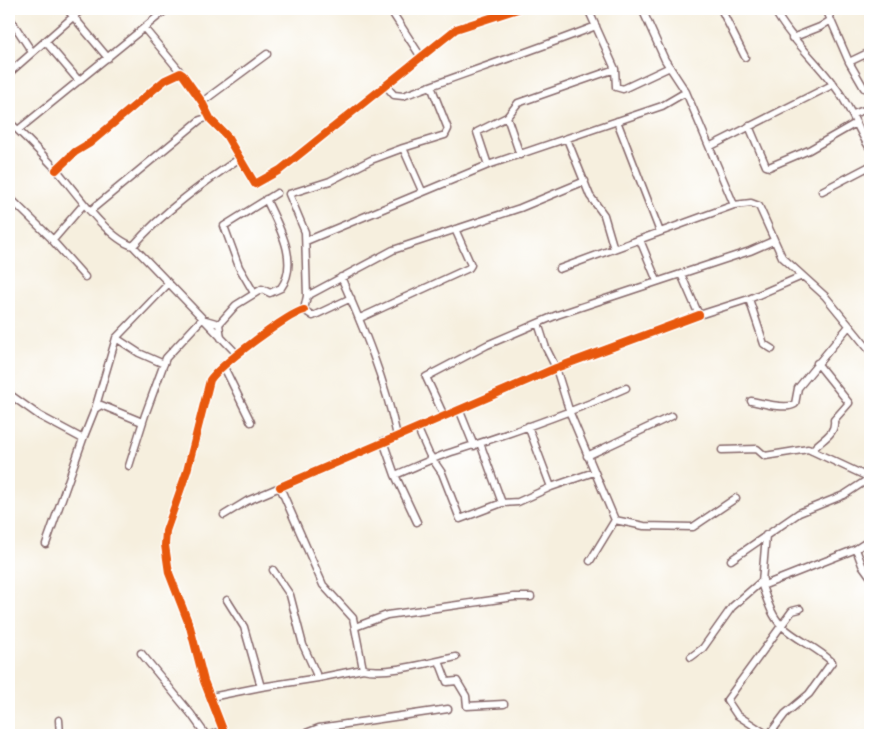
<svg xmlns="http://www.w3.org/2000/svg" width="879" height="744" viewBox="0 0 879 744" font-family="Mali,sans-serif">
<style>
.lines{fill:none;stroke-linecap:round;stroke-linejoin:round}
.minor-casing{stroke:#86686a;stroke-width:9}
.minor{stroke:#fff;stroke-width:6}
.cycleway-casing{stroke:#fff;stroke-width:11}
.cycleway{stroke:#e8590c;stroke-width:8}
</style>
<rect width="100%" height="100%" fill="#fff"/>
<filter id="ink" filterUnits="userSpaceOnUse"><feTurbulence type="fractalNoise" baseFrequency=".02" numOctaves="2"/><feDisplacementMap in="SourceGraphic" scale="10" xChannelSelector="R" yChannelSelector="G"/><feConvolveMatrix kernelMatrix="1 2 1 2 8 2 1 2 1" color-interpolation-filters="sRGB"/></filter>
<filter id="wash" filterUnits="userSpaceOnUse"><feTurbulence type="fractalNoise" baseFrequency=".0096" numOctaves="4" result="noise"/><feDisplacementMap in="SourceGraphic" scale="20" xChannelSelector="R" yChannelSelector="G"/><feGaussianBlur stdDeviation="1.12" result="paint"/><feColorMatrix in="noise" values="0 0 0 0 0 0 0 0 0 0 0 0 0 0 0 0 0 1.4 0 .05"/><feComposite in="paint" operator="in"/></filter>
<g filter="url(#wash)">
<rect width="100%" height="100%" fill="#f6efde"/>
</g>
<g filter="url(#ink)">
<g class="lines">
<defs>
<path id="minor" d="M67,9L108,58
M390,9L421,57
M588,9L615,69L616,87L623,89L670,67
M642,9L665,60L686,92L734,205L751,203L759,206L782,257L825,296L870,351
M721,9L745,57
M774,9C789,38 814,58 833,84C849,103 856,126 869,147
M826,9L849,62L864,88
M644,13L652,9
M9,17L32,52
M144,28L183,75
M792,38L820,27L831,20
M45,41L79,81
M849,62L870,52
M9,73L82,9
M386,86L394,95L403,96C468,72 532,51 596,26
M202,102L267,54
M853,114L870,108
M507,117L520,155
M617,121L660,232
M9,122C25,136 40,152 55,168C74,189 106,238 133,246L237,354
M749,126L766,166L769,167L809,150L856,123
M18,130L167,9
M567,139L590,196L604,215L614,249
M711,146L834,84
M403,148L422,191
M488,165L477,132L507,117L518,103L615,69
M56,170L75,152L90,143L165,80L180,73L183,75L202,102L211,120L226,135L255,184L280,170L456,29L518,9
M822,191L870,166
M9,197L53,240L84,204
M90,211L200,120L210,117
M52,240L85,277
M640,240L657,281
M306,241L488,165L662,106L686,92
M133,246C164,211 202,184 240,158
M559,269L734,205
M681,274L699,315L749,299L802,276
M341,277C364,329 385,380 397,436
M254,293L239,267L224,226L277,193
M307,296L393,250L520,208L585,181
M351,298L313,316L304,310L307,296L305,232L289,194L330,181L371,160L403,148L445,135L448,129L431,86
M749,299L764,344L772,349
M360,318L469,268L471,265L455,229
M538,323L546,348L556,368L570,413L615,520
M116,338L139,353L164,364
M221,338L219,324L236,305L262,289L270,293L281,288C300,261 278,225 266,199
M223,365L251,422
M9,394L40,416L83,439L46,544
M751,401C762,403 786,410 795,404L798,388L849,326
M95,409L116,338L169,283
M459,409L474,446
M444,416L426,377L487,345L557,315L750,251L773,241
M528,426L551,487L594,472
M417,427L429,454L442,473L460,519L502,503L480,443
M83,439L95,409L101,405L142,422
M383,441L395,475L417,522
M722,450L757,449L765,456L808,449L870,478
M812,451C819,440 836,436 834,420L849,403L817,363
M587,456L672,416
M129,466L145,415L166,358L202,319L219,324
M395,475C415,467 435,457 455,451C512,433 570,413 626,388
M280,487L556,368L699,315
M502,503L518,502L551,487
M224,515L247,501L280,487L323,585L353,618L363,669L318,678
M615,520L644,526L693,527L736,498
M870,540L856,549L862,565L870,576
M731,560L799,513L844,495L870,478
M590,561L615,520
M762,582L766,535
M355,627L387,615L514,597H531
M141,653L191,714L206,735
M691,657L703,648L732,607L763,580
M439,661L447,682L457,681L466,696L467,706L504,704
M363,669C385,675 432,662 456,657
M261,687L318,678L303,645L290,595L273,570
M211,697L261,687L244,627L227,600
M59,720L60,735
M211,735L223,730
M225,735L204,681L190,627L169,573L165,545L166,531L187,471L210,380C220,365 288,314 304,310
M301,735L319,728L448,709
M768,735L737,715L727,700L792,611L800,609
M769,735L785,714L809,694L832,662C817,647 796,640 781,625C771,615 767,599 762,586L856,549"/>
</defs>
<use href="#minor" class="minor-casing"/>
<use href="#minor" class="minor"/>
<defs>
<path id="cycleway" d="M56,170L75,152L90,143L165,80L180,73L183,75L202,102L211,120L226,135L255,184L280,170L456,29L518,9
M280,487L556,368L699,315
M225,735L204,681L190,627L169,573L165,545L166,531L187,471L210,380C220,365 288,314 304,310"/>
</defs>
<use href="#cycleway" class="cycleway-casing"/>
<use href="#cycleway" class="cycleway"/>
</g>
</g>
<rect width="879" height="744" fill="none" stroke="#fff" stroke-width="30"/>
</svg>
